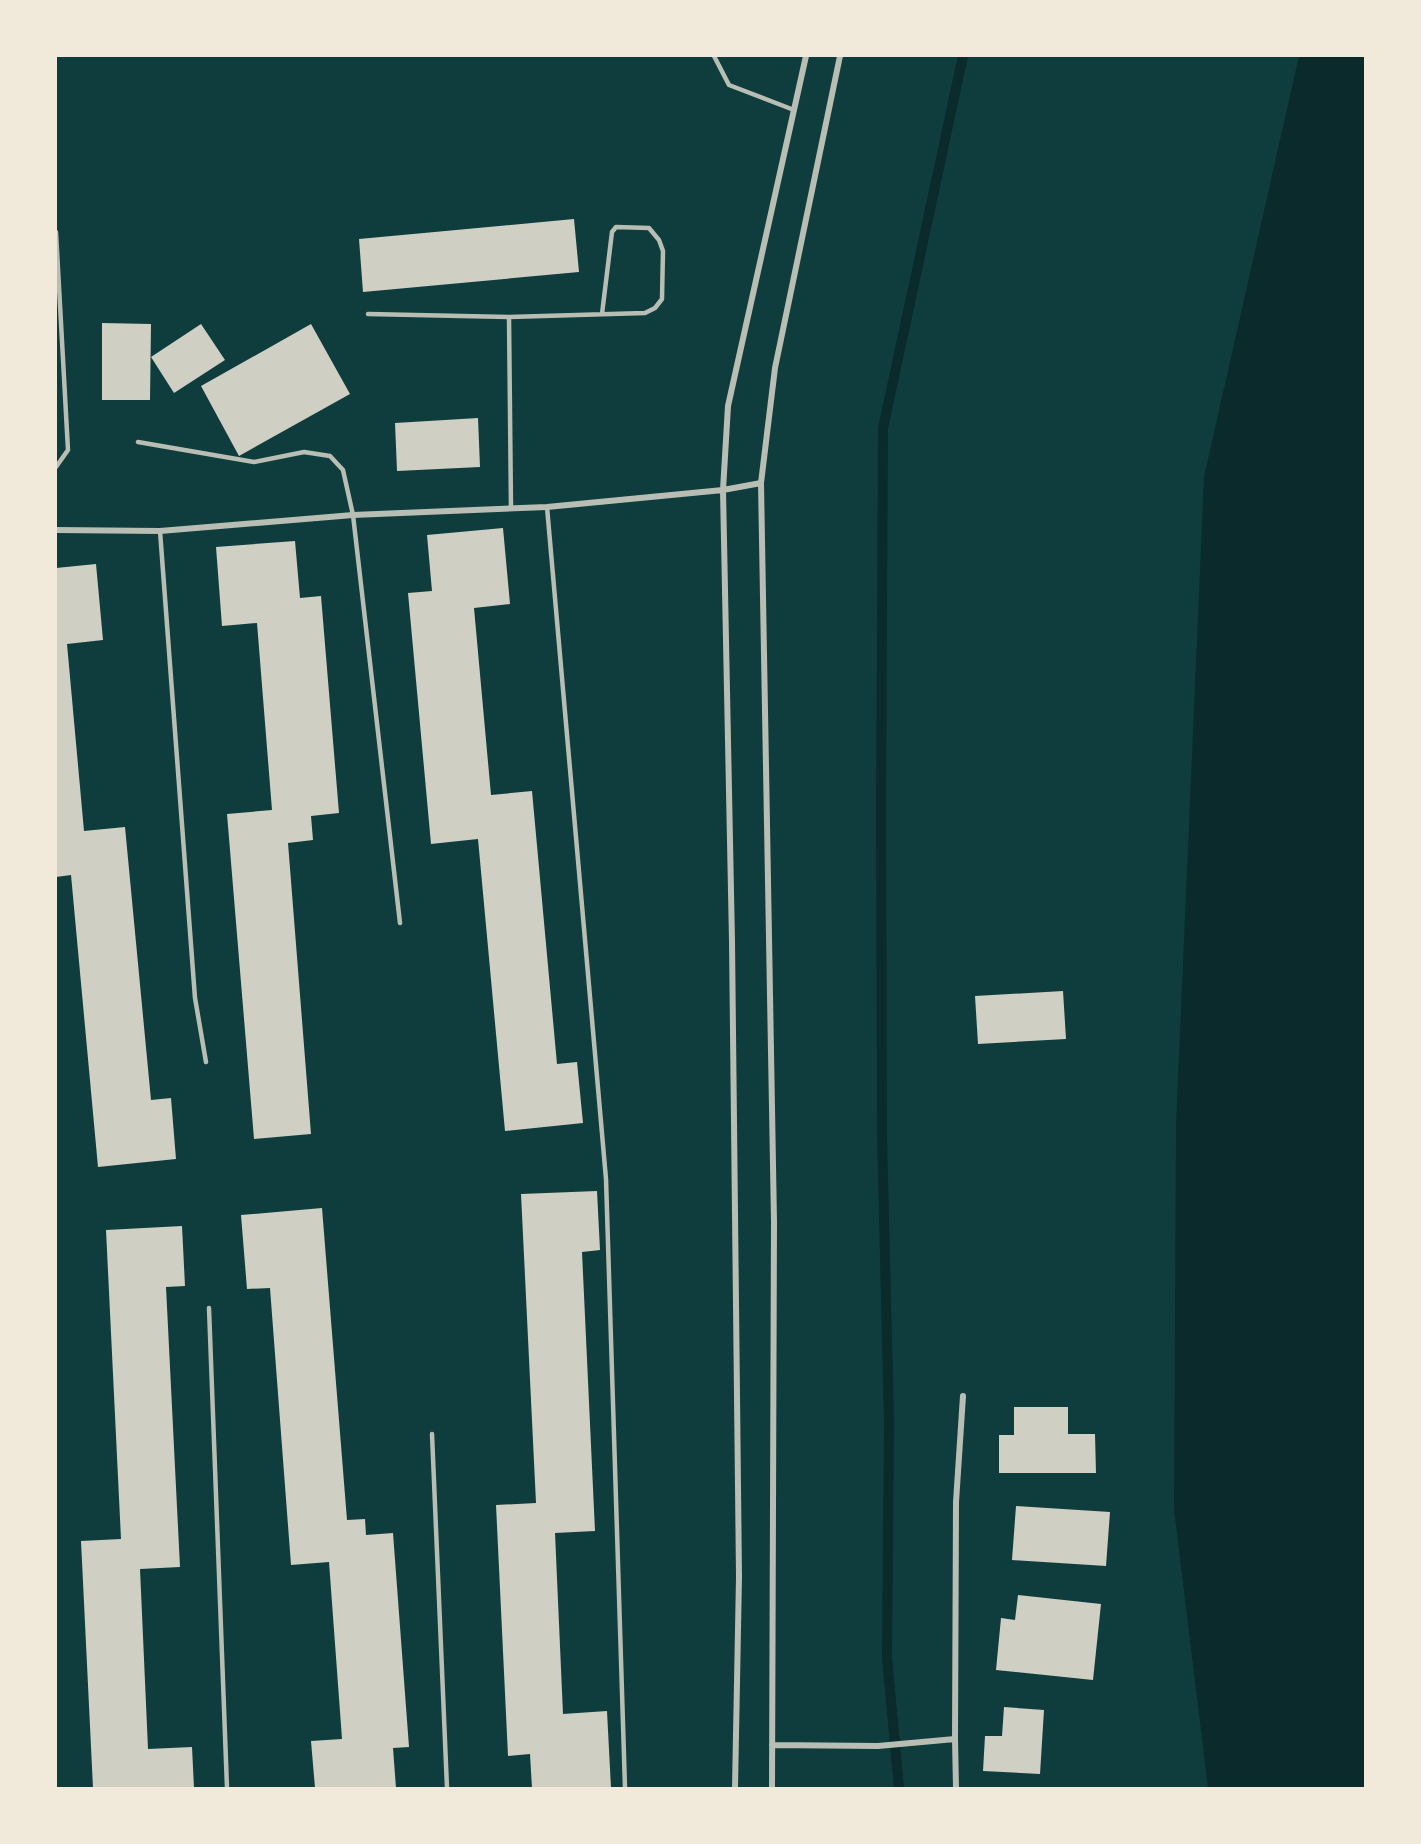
<svg xmlns="http://www.w3.org/2000/svg" width="1421" height="1844" viewBox="0 0 1421 1844" font-family="'Fira Sans Condensed',sans-serif">
<style>
.water{fill:#0a2a2b}
.lines{fill:none;stroke-linecap:round;stroke-linejoin:round}
.stream{stroke:#0a2a2b;stroke-width:10}
.building{fill:#cfcfc3}
.service{stroke:#b8beb3;stroke-width:4.5}
.minor{stroke:#b8beb3;stroke-width:6}
</style>
<rect width="100%" height="100%" fill="#0f3d3e"/>
<path class="water" d="M1299,56H1366L1365,1788H1208L1174,1509L1176,1125L1204,477Z"/>
<g class="lines">
<path class="stream" d="M899,1788L887,1658L889,1421L882,1135L881,811L883,428L963,56"/>
</g>
<path class="building" d="M574,219L579,272L363,292L359,239Z
M102,323L151,324L150,400H102Z
M201,324L225,360L174,393L151,357Z
M311,324L350,394L239,456L201,386Z
M478,418L480,467L397,471L395,423Z
M503,528L510,604L474,608L491,795L532,791L557,1064L577,1062L583,1123L505,1131L478,839L431,844L408,593L432,591L427,535Z
M295,541L300,598L321,596L339,813L311,816L313,840L288,843L311,1134L254,1139L227,814L272,810L257,623L222,626L216,547Z
M96,564L103,640L67,644L84,831L125,827L151,1100L171,1098L176,1159L98,1167L71,875L56,877V568Z
M1063,991L1066,1039L978,1044L975,996Z
M597,1191L600,1250L582,1252L595,1531L555,1533L563,1714L607,1711L611,1788H532L530,1754L508,1756L496,1505L536,1503L521,1194Z
M322,1208L347,1520L365,1519L366,1535L393,1533L409,1747L393,1748L396,1788H315L311,1741L342,1739L329,1562L291,1565L270,1288L247,1289L241,1215Z
M182,1226L185,1286L166,1287L180,1567L140,1569L148,1749L192,1747L194,1788H93L81,1541L121,1539L106,1230Z
M1014,1407H1068V1434H1095L1096,1473H999V1435H1014Z
M1016,1506L1110,1512L1106,1566L1012,1560Z
M1018,1595L1101,1604L1093,1680L996,1670L1001,1618L1015,1620Z
M1004,1707L1044,1710L1040,1774L983,1771L985,1736H1002Z"/>
<g class="lines">
<path class="service" d="M714,56L729,85L794,110
M56,232L68,450L56,467
M368,314L509,317L511,508
M509,317L645,313L655,308L662,299L663,251L659,240L649,228L616,227L612,232L602,314
M138,442L254,462L304,452L330,456L343,470L353,515L400,923
M547,507L606,1179L625,1788
M160,531L195,998L206,1062
M209,1308L227,1788
M432,1434L447,1788"/>
<path class="minor" d="M56,530L160,531L353,515L547,507L723,490L761,483
M955,1739L956,1502L963,1396
M772,1745L878,1746L955,1739L956,1788
M735,1788L739,1577L732,941L723,490L728,406L806,56
M772,1788L774,1222L761,483L775,368L840,56"/>
</g>
<rect width="1421" height="1844" fill="none" stroke="#f1e9da" stroke-width="114"/>
</svg>
